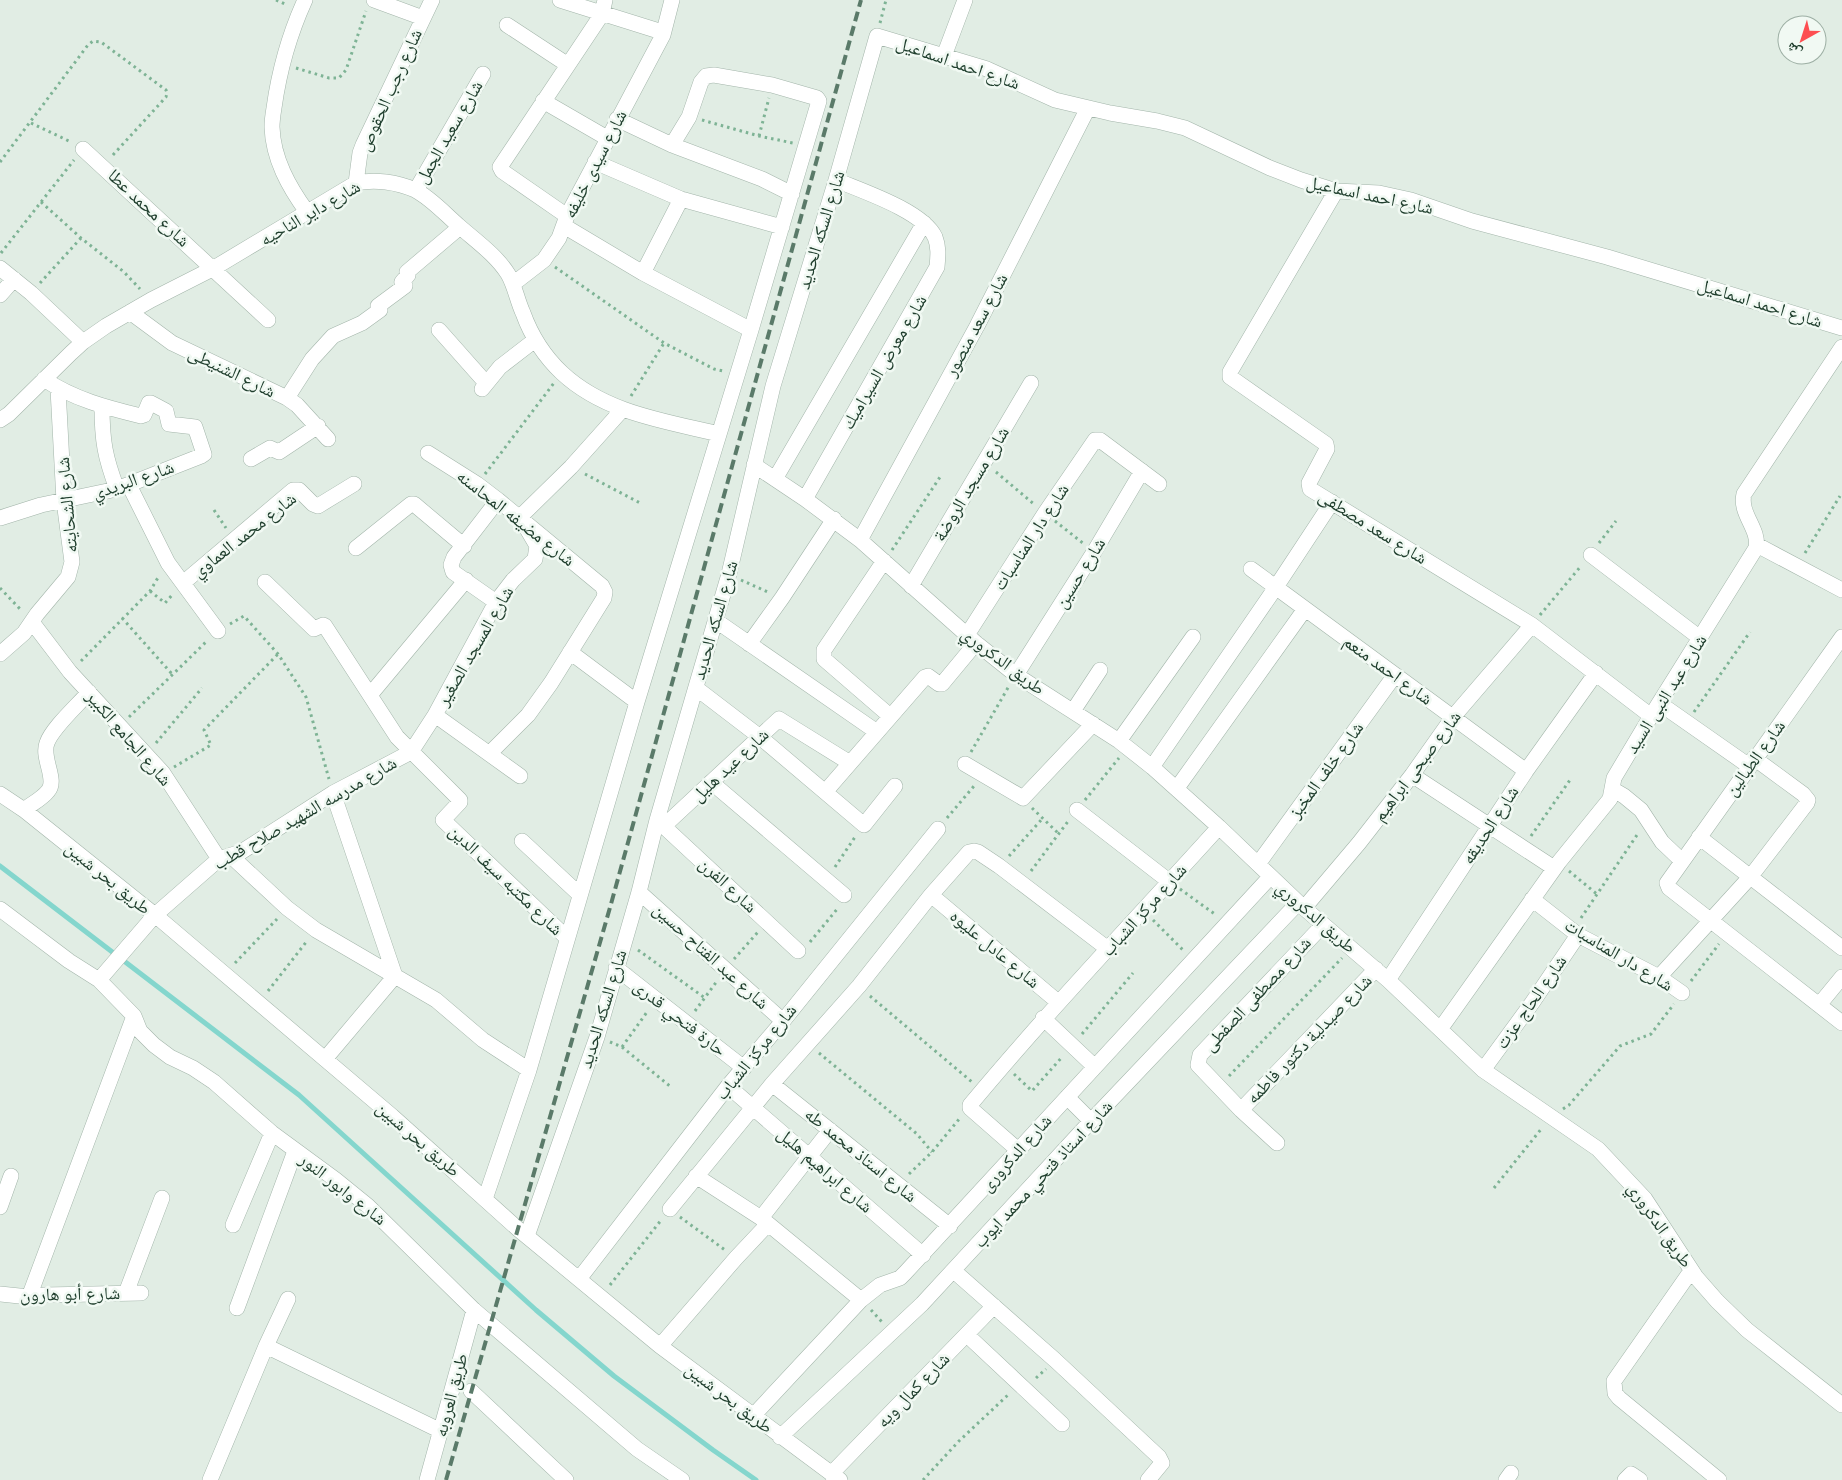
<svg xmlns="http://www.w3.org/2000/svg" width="1842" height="1480" viewBox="0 0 1842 1480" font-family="Figtree,'Noto Naskh Arabic',sans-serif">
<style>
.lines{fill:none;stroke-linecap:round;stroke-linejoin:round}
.stream{stroke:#84d6cd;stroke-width:5}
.street-casing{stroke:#a3b5aa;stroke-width:16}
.path{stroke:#7eb395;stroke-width:3;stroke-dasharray:2.5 4;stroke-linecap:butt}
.street{stroke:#fff;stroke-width:15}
.rail{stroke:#5a7a69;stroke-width:4;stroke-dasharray:10 5;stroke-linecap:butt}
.labels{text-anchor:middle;stroke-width:5;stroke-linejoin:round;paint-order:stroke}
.street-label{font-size:18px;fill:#203f2e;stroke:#f1f9f3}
</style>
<rect width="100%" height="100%" fill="#e1ede4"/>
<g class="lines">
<path class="stream" d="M0,866L299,1095L536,1310L614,1376L713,1450L756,1480"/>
<defs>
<path id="street" d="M305,0C290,33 279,72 274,108C273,114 272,121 272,127C273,159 289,187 307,212
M374,0L423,18
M560,0L662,32
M507,25L568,65
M944,56L965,0
M543,101L607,138
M617,119L672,145L762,179L792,194
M83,149L268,320
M595,162L681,199L782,227
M356,183L360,153L363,145L432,0
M416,190L483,74
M1336,191L1230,372V377L1326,444L1327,449L1309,483L1310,489L1532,625L1651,716
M567,216L502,171L500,167L602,14L605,0
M564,226L643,273L751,330
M0,268L31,293L83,342
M643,273L681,199
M513,284L544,260L559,238L567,216L663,35L672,0
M0,295L14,279
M130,312L172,343L287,398L297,405L328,439
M439,330L486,383
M482,389L500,367L535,340
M287,398L312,359L333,336L362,323L380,310L378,306L405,286L402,282L408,275L407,272L460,227
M102,406C102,441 105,457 117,489
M0,420L9,414L71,353L83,342L106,326L151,300L214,268L356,183C375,179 397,182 415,190C431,198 446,215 459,226C476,241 496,255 508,274C515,286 517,300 523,313C531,335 545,357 562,373C605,413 665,421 719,434
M428,453L477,484L498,500L602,586L605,592L604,598L551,683L528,715L490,753
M251,459L270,448L279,452L318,426
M754,465L805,499L860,540L976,643L1016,675L1119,741L1152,767L1219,827L1304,908L1388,980L1483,1070L1598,1149L1645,1199L1696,1277L1717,1301L1747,1330L1842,1405
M775,479L924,223
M129,485L168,563L218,631
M805,499L937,267C938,256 939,247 935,237C923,211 862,191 836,180
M0,518L41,505L117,489L201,456L204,454L195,427L169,424L166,411L151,403H149L144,415L141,416C108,408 73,399 44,379
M860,540L977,326L1088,108
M1757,545L1842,590
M356,548L411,504H414L464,546
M1591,555L1700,638
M884,561L824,650V659L890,716
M1251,569L1526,771
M265,582L314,629L323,625L325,626L397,737L460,800V802L443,820L567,938
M183,583L293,490H299L313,504L318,506L354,484
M911,586L1031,383
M496,602L453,572L451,565L454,557L498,500
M715,620L877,732
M32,622L70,672L163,773L219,859
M967,635L1045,513L1095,440H1100L1159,484
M1842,637L1667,883L1669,888L1842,1023
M749,644L782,598L834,519
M570,652L637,702
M0,654L24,633L37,614L68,577L72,562L64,501L58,389
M1016,675L1094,552L1142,471
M696,688L760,737L864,825L895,786
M370,695L466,580
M1659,703L1749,766
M1073,711L1100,670
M435,715L520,776
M1119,741L1193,637
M965,764L1023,798L1093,724
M1152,767L1276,587L1332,502
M1412,775L1554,868
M711,782L844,895
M1177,788L1305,609
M1612,789L1624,796L1641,810L1662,842L1682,861
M825,792L925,677L928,676L939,684H942L976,643
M333,793L395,976
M0,794L24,810L155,915L392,1116L518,1229L660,1346L840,1480
M24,810C31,804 42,799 48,791C58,780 41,758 47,743C52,728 78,705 89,692
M1077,810L1170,882
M658,821L798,951
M664,826L779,719L850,763
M1699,837L1842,948
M522,841L580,895
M231,856L287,908L316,930L436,1000L483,1040L529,1070
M1258,864L1395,675
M639,892L783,1021
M931,895L1058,1002
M1532,899L1578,935L1659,977L1682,993
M1304,908L1359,843L1412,775L1453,717L1532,625
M0,909L69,961L99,980L134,1016L140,1031L154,1045L170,1057L193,1068L214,1082L272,1133L336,1180L368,1206L474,1310L637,1449L682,1480
M616,968L744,1068
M1659,977L1751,876L1807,803L1808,800L1803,794L1754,758
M99,980L155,915L219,859L241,852L333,793L411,752L435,715L496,602L513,580L535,559L537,546L520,517L571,467L622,410
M1388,980L1526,771L1596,673
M1819,1005L1842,977
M1043,1018L1095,1067
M1441,1028L1559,862L1610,799L1614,778L1651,716L1756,548C1760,529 1739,514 1744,494L1842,347
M325,1059L395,976
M1483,1070L1532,1003L1578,935
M772,1084L950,1226
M728,1086L923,1255
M1067,1097L1091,1121
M1241,1110L1376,969
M1277,1143L1241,1110L1198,1065L1200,1055L1323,925
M1018,1150L970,1108V1105C1050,1009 1136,919 1219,827
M696,1176L761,1218L861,1300
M485,1199L529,1070L637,702L751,330L819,101L817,98L772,85L714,75L706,76L701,82L689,117L672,145
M0,1207L11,1176
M670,1209L772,1084L859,986L931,895L969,852L974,851L978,852L999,866L1108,949
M761,1218L830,1130
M233,1225L272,1133
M527,1236L597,1037L639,892L657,820L729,574L773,386L836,180L877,36L987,69L1055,100L1110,113L1157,121L1185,128L1270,168L1301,180L1336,191L1379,193L1411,200L1472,221L1607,257L1842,328
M954,1271L1055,1360L1159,1457L1162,1463L1148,1480
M1691,1271L1614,1381L1615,1393L1619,1398L1719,1480
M579,1279L728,1086L783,1021L938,829
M126,1293L162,1198
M0,1294L29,1297L45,1295L141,1293
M29,1297L134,1016
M237,1308L295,1151
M967,1335L1062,1424
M266,1346L441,1431
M660,1346L736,1258L768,1224
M471,1391L566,1480
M753,1416L861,1300L880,1285L900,1278L905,1273L1270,877
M780,1437L922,1304L1091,1121L1298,903
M831,1474L994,1306
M210,1480L266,1346L288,1299
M427,1480L474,1310
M1506,1480L1511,1473
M1625,1480L1631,1474L1640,1480"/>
</defs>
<use href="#street" class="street-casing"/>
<path class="path" d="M276,0L287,5
M880,23L886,0
M296,68L329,78H339L346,70L366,11
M702,120L759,136L793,143
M31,123L71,142
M759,136L769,98
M0,162L88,45L93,41L101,42L166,90L167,93L166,97L112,156
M41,202L81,238L124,272L140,289
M1,253L74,160
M555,267L664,343L714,369L723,371
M40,283L81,238
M631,396L664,343
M996,472L1035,505
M485,474L554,383
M585,474L642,504
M214,510L226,528
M1055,521L1084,544
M1599,543L1616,521
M892,550L942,474
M1805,553L1840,496
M741,580L770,593
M0,588L21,610
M150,591L165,603L173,594
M1540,615L1581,566
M122,618L172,674
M230,624L244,616L278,654L306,697L329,779
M81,661L150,591L159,576
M1694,712L1750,632
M129,717L207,641
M156,743L202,688
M971,752L1009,686
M174,767L211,745L204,730L278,654
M1085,800L1119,758
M1032,808L1059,834
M947,818L974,786
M1531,836L1570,780
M1009,856L1042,819
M835,867L855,837
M1031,871L1069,820
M1569,871L1598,895
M1180,889L1216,915
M1581,918L1639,832
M1153,920L1184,951
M810,942L838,908
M638,950L705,998
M734,959L758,932
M235,963L277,919
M1691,981L1719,944
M268,991L307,941
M870,996L972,1082
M695,1011L717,981
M1082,1034L1133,973
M610,1042L622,1047L671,1087
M622,1047L647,1012
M819,1053L917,1134L932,1152
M1014,1074L1032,1091L1063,1056
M1229,1076L1342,958
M1563,1109L1569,1105L1620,1046L1651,1034L1674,1004
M909,1174L932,1152L960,1118
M1494,1188L1542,1128
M680,1217L725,1250
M610,1285L662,1219
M871,1310L882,1322
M1036,1378L1046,1369
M923,1480L959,1441L1009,1394"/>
<use href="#street" class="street"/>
<path class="rail" d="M446,1480L611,904L861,0"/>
</g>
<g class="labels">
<g class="street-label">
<text transform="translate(958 63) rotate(19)" y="6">شارع احمد اسماعيل</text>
<text transform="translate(390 90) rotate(-66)" y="6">شارع رجب الحقوص</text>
<text transform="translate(449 132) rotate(-60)" y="6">شارع سعيد الجمل</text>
<text transform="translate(595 164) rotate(-63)" y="6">شارع سيدى خليفه</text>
<text transform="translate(1370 195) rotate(12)" y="6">شارع احمد اسماعيل</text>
<text transform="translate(149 208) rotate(43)" y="6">شارع محمد عطا</text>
<text transform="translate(310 213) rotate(-30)" y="6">شارع داير الناحيه</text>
<text transform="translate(821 230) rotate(-73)" y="6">شارع السكه الحديد</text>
<text transform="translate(1760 303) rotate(17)" y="6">شارع احمد اسماعيل</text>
<text transform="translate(976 325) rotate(-62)" y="6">شارع سعد منصور</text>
<text transform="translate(884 362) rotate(-60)" y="6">شارع معرض السيراميك</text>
<text transform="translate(232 372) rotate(26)" y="6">شارع الشنيطى</text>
<text transform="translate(133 480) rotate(-19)" y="6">شارع البريدي</text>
<text transform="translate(971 484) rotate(-59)" y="6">شارع مسجد الروضة</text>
<text transform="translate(67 505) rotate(-95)" y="6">شارع الشحايته</text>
<text transform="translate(516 518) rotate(38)" y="6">شارع مضيفه المحاسنه</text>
<text transform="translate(1373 527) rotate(32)" y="6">شارع سعد مصطفى</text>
<text transform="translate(244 535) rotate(-38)" y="6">شارع محمد العماوي</text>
<text transform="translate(1031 537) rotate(-57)" y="6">شارع دار المناسبات</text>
<text transform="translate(1080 573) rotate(-58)" y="6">شارع حسين</text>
<text transform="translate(715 620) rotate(-74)" y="6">شارع السكه الحديد</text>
<text transform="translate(475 646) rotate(-60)" y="6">شارع المسجد الصغير</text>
<text transform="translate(1003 661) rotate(37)" y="6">طريق الدكروري</text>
<text transform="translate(1388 670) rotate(36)" y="6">شارع احمد منعم</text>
<text transform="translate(1666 694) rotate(-58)" y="6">شارع عبد النبى السيد</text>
<text transform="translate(129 738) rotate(49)" y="6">شارع الجامع الكبير</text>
<text transform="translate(1755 758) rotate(-54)" y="6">شارع الطبالين</text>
<text transform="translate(730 765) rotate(-43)" y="6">شارع عيد هليل</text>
<text transform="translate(1417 766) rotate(-53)" y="6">شارع صبحى ابراهيم</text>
<text transform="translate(1326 770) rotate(-54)" y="6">شارع خلف المخبز</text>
<text transform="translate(305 813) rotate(-30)" y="6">شارع مدرسه الشهيد صلاح قطب</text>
<text transform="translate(1490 825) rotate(-57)" y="6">شارع الحديقه</text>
<text transform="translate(108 878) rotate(39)" y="6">طريق بحر شبين</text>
<text transform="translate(506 880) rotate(44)" y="6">شارع مكتبه سيف الدين</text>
<text transform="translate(728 885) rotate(43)" y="6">شارع الفرن</text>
<text transform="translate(1144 910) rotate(-48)" y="6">شارع مركز الشباب</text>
<text transform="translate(1316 917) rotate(41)" y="6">طريق الدكروري</text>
<text transform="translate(995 949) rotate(40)" y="6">شارع عادل عليوه</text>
<text transform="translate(1619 955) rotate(31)" y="6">شارع دار المناسبات</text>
<text transform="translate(711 956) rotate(42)" y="6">شارع عبد الفتاح حسين</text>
<text transform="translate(1257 994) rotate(-47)" y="6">شارع مصطفى الصفطى</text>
<text transform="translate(1531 1002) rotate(-55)" y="6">شارع الحاج عزت</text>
<text transform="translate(603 1009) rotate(-73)" y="6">شارع السكه الحديد</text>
<text transform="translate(680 1018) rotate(38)" y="6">حارة فتحي قدرى</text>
<text transform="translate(1309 1039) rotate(-46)" y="6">شارع صيدلية دكتور فاطمه</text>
<text transform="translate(756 1052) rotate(-51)" y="6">شارع مركز الشباب</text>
<text transform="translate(418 1139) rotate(41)" y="6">طريق بحر شبين</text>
<text transform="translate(1016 1153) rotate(-48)" y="6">شارع الدكرورى</text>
<text transform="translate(861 1155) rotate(39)" y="6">شارع استاذ محمد طه</text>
<text transform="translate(825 1170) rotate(41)" y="6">شارع ابراهيم هليل</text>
<text transform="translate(1043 1174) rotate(-47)" y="6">شارع استاذ فتحي محمد ايوب</text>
<text transform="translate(343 1189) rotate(38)" y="6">شارع وابور النور</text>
<text transform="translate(1660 1225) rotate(55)" y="6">طريق الدكروري</text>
<text transform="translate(70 1294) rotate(-1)" y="6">شارع أبو هارون</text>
<text transform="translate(913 1390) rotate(-46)" y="6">شارع كمال ويه</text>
<text transform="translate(451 1395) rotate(-75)" y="6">طريق العروبه</text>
<text transform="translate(729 1398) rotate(37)" y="6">طريق بحر شبين</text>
</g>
</g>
<g transform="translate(1802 40) rotate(219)"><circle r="24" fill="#f1f9f3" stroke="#9dafa4"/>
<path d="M0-4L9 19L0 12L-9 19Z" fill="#fd4e51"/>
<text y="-8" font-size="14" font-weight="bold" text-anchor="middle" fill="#203f2e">ش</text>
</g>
</svg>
